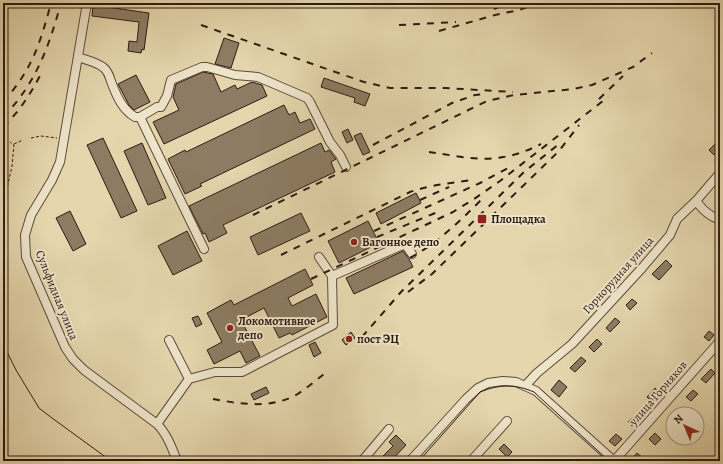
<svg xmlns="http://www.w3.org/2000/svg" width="723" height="464" viewBox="0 0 723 464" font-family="Alegreya,serif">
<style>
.building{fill:#8d7c63;stroke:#2e1b12}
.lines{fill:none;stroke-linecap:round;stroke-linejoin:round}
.minor-casing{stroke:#5c4a39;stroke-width:10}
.path{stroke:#2e1b12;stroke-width:1;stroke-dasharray:3 2;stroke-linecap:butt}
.minor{stroke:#eee4ca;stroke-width:8}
.tram{stroke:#2e1b12;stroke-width:1}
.rail{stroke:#2e1b12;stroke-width:2;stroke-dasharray:7 7;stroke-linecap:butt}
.poi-dot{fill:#8f2418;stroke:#eee4ca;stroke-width:1.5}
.labels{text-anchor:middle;stroke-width:4;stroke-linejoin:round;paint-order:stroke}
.poi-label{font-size:12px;font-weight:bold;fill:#2e1b12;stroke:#eee4ca;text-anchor:start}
.street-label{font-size:12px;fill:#2e1b12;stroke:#eee4ca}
</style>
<rect width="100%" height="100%" fill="#e5d6ad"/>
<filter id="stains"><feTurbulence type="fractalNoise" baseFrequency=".005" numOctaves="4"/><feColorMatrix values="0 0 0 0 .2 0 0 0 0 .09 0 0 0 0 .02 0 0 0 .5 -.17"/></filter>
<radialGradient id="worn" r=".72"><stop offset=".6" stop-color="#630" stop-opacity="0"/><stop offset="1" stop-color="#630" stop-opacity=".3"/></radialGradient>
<path class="building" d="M93,5L149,13L144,50L142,49L141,53L128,51L129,41L137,42L139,22L92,16Z
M224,38L239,43L231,68L215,64Z
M203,72L213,74L221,92L235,85L237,89L252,82L262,85L267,96L164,144L153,122L179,110L173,97L176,84Z
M136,75L150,102L134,110L129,105L118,84Z
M324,78L370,94L365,106L354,102L355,98L321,87Z
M284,105L289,115L295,112L300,123L310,119L315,129L200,184L202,186L185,194L168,159L185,150L186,152Z
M348,129L353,140L347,143L342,132Z
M361,133L370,152L363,155L354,136Z
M103,138L137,211L121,218L87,145Z
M142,143L166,198L148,205L124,151Z
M321,143L325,152L329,150L335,158L336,159L331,162L335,172L223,225L227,233L209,242L205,233L203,234L189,206Z
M715,144L720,149L714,155L709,150Z
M416,193L421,203L381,224L376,213Z
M70,211L86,244L73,251L56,218Z
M301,213L310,231L258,255L250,237Z
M368,221L379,243L339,263L328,241Z
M187,231L202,261L173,275L158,246Z
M403,251L409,259L413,267L354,294L346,278Z
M666,260L672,266L659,280L652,274Z
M305,269L313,285L288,298L292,306L316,294L327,317L292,335L290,333L279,338L264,308L241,320L260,356L246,363L240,351L214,364L207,350L222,342L207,313L231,300L234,305Z
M632,299L637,303L630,310L626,305Z
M198,316L202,324L196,327L192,318Z
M615,318L620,322L610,332L606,328Z
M709,331L714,335L709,341L704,337Z
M351,332L355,338L346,345L342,340Z
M597,339L602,344L594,352L589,347Z
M315,342L321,353L314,357L309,345Z
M581,357L586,361L575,372L570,368Z
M711,369L715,373L706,383L701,379Z
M559,380L567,387L559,397L551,390Z
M266,387L269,393L254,400L251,394Z
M655,388L662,395L654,403L647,397Z
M693,390L698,394L691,401L686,397Z
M637,413L641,418L632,426L628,422Z
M655,433L661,439L655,445L649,439Z
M616,434L622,439L615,446L609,441Z
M396,435L406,445L391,461H378L393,446L389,442Z
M504,444L512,452L507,457L499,449Z
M637,453L646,461H630Z"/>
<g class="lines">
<defs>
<path id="minor" d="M87,3L60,162L52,180L31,215L25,235L26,257L65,347L73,359L84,370L157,424C167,434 172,448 177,461
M78,57C86,60 97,62 104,68C109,72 110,79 112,84C117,97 123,110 135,117H140L204,249
M140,117L157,107H161L167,96L171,80L202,67H207L235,75L258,77L307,98L310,102L330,142L340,155L346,167
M696,201C703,210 709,216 720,220
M332,276L405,244L412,254
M189,379L215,372H242L333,325L332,276L319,257
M525,386L537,373L572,344L642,268L670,235L677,219L696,201L720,173
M157,424L189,379L169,340
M362,461L389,429
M410,461L466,399L478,388L488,383L503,381L516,382L536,391L614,461
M471,461L507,421
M614,461L720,341"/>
</defs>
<use href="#minor" class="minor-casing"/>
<path class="path" d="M31,138L41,136L57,138
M14,144L23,140
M3,206L12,166L14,145L10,142"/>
<use href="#minor" class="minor"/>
<path class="tram" d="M3,344L16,370L39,408L52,418L111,461
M419,461L480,392C500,384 515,384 534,392L609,461"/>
<path class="rail" d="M494,9L509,3
M201,25L364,82L390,88H446L513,92
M399,25L456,22
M439,31L495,15L519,10L540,3
M599,99L623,76
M3,102C32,70 40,44 51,3
M3,117C36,84 49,46 61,3
M3,127C20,111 31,93 42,72
M373,145L452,103L475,95L485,94
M429,152C453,155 479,162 503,157C517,155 529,150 541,144
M420,200L449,187
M253,215L487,101L514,95L573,89L592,85L633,67L652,53
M374,231L480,183L510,167
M377,237L440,211
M281,255L410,192C430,185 451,183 472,180
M410,258C439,242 461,220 484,197
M311,279L453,212L474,199L500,181L608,97
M408,292L432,274L559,151L579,125
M362,337L401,292L524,172L559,144
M213,399C241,404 270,409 296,395C306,389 315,381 324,374"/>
</g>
<g class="poi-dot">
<rect x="477" y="214" width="10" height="10" rx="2"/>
<circle cx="354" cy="242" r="4"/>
<circle cx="230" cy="328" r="4"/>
<circle cx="349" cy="339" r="4"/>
</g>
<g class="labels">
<g class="poi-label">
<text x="491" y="223">Площадка</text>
<text x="362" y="246">Вагонное депо</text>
<text x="238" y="325">Локомотивное<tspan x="238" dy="14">депо</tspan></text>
<text x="357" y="343">пост ЭЦ</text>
</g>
<g class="street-label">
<text transform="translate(618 275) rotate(-48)" y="4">Горнорудная улица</text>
<text transform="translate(57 295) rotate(68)" y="4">Сульфидная улица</text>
<text transform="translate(658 393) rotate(-49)" y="4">улица Горняков</text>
</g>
</g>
<rect width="723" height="464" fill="none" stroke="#e5d6ad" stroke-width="16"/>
<rect x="4" y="4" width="715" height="456" fill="none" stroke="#2e1b12" stroke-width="2"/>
<rect x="8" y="8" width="707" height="448" fill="none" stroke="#2e1b12"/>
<g transform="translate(685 426) rotate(316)"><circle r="19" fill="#eee4ca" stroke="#a19480"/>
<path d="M0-3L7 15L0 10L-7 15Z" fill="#8f2418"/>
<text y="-6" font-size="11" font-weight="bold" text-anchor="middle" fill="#2e1b12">N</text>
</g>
<rect width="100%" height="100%" filter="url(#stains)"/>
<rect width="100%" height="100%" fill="url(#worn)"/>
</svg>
